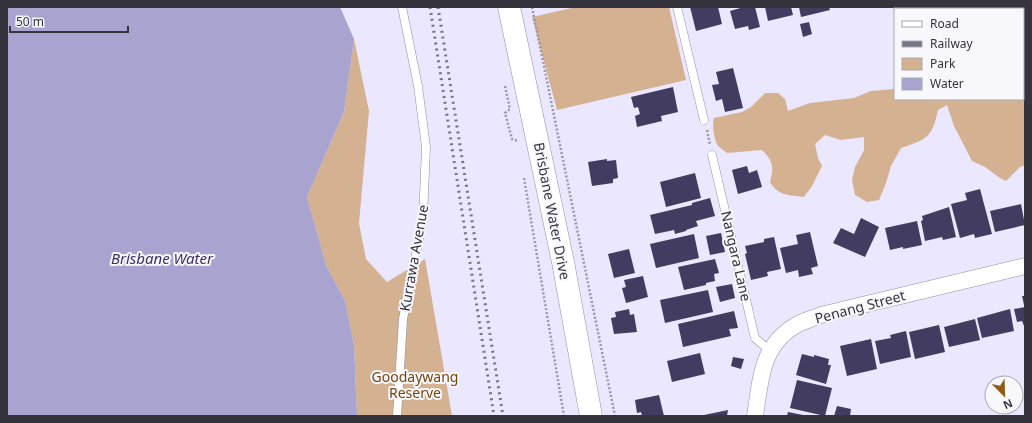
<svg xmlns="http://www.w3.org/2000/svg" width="1032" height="423" viewBox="0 0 1032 423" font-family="'Noto Sans',sans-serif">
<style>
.green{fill:#d4b191}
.water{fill:#a9a3cf}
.building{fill:#423c61}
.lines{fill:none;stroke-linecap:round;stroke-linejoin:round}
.service-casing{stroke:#928fa5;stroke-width:9}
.minor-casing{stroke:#928fa5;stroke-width:17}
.secondary-casing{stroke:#928fa5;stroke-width:23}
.path{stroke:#9997a8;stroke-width:2.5;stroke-dasharray:2 2;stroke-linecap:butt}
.service{stroke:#fff;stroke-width:8}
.minor{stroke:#fff;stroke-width:16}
.secondary{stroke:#fff;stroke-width:22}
.rail{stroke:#757482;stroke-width:3;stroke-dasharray:2 4;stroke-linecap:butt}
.labels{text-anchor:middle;stroke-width:4;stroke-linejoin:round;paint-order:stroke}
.street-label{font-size:14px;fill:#35343d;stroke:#f7f7fc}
.park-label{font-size:14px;fill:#75460d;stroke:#f7f7fc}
.water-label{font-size:15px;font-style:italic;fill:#3c3067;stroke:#f7f7fc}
</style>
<rect width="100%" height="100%" fill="#eae7ff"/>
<path class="green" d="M576,7H669L686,80L557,110L532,17Z
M354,39L369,111L359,223L366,259L387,282L425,259L452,416H357L354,345L345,301L326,265L307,197L344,112Z
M1023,62L1025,63V165L1020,167L1006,181L1000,178L985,167L972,161L954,126L947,105L938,110C932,138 927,139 901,148L891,166L886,183L879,200L867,202L855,195L852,180L855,167L864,150V137L841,140L825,135L815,144L818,158L822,166L812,186L804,197C789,195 778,196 770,182C774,166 773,161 762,150L727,153C724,150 719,148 717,144C714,139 712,123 714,118L742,112L751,107L765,93H778L785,99L788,111L810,103L854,98L871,91L894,89H895V99H1023Z"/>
<path class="water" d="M7,7H340L354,39L344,112L307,197L326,265L345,301L354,345L357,416H7Z"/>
<path class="building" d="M690,7H718L722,24L696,31Z
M744,7H755L760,27L749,30L748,26L735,29L730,11Z
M765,7H791L793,15L768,21Z
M799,7H829L830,10L801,17Z
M809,22L812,34L803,37L800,24Z
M733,68L743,108L725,112L722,99L716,101L712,85L719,84L716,72Z
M673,87L678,112L661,116L662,121L637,127L635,116L640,114L638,107L634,108L631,97Z
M607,159V161L616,160L618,178L613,179V183L592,186L588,162Z
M747,166L749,173L757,170L762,187L738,194L732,170Z
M695,173L701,198L666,207L660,182Z
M980,189L992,234L975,238L974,234L960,238L951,204L967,200L965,193Z
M710,198L715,216L696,221L698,226L686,230V231L675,234L674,230L655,234L650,215L692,205V203Z
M1021,204L1025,225L995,232L990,211Z
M949,207L956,237L943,240L942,237L925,241L921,221L923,220L922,216Z
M861,218L879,227L865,257L833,243L841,228L854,234Z
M917,221L922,245L903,249V247L890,250L885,228Z
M810,232L818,266L811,268L813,274L799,277L798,270L786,273L780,248L798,244L796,235Z
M721,233L725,252L710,255L706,236Z
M694,234L699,258L656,268L650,244Z
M774,237L781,269L767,272L768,276L751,280L745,254L747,253L745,246L764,242V239Z
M629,249L635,273L614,278L608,254Z
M715,259L719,273L714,274L715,281L706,283V285L684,290L678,267Z
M643,276L648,297L626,303L622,288L626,287L624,280Z
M732,284L735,298L720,302L716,287Z
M708,290L713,312L665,323L660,300Z
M1022,296H1025V305H1024Z
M1025,307V326H1024L1022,321L1017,322L1014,309Z
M629,309L630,315L634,314L637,332L614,334L611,318L616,317L615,312Z
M1010,309L1014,331L982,338L977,318Z
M734,311L738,328L729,329L731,336L683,347L678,324Z
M975,319L980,340L949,347L944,327Z
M939,325L945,352L915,359L909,332Z
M906,331L911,357L880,364L875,341L891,338L890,335Z
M871,339L877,369L847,376L840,346Z
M700,353L705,374L672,382L667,361Z
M802,354L814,357V355L829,359L828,365H831L826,384L796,375Z
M733,357L744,359L741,369L731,366Z
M797,380L832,388L825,416L790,408Z
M659,395L664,416H642L641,412L637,413L635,400Z
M837,406L851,409L850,416H834Z
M728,410L727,416H704V415Z
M788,412L803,415V416H787Z"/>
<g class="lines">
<defs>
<path id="service" d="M677,7L704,120
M712,155L755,338L770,351
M397,416L403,319L423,219L426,147L418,86L402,7"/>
<path id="minor" d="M755,416C761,378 761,343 800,323C807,320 814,318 821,315L1025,266"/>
<path id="secondary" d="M509,7L563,262L591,416"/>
</defs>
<use href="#service" class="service-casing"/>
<use href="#minor" class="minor-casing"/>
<use href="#secondary" class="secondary-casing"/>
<path class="path" d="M532,7L615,416
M505,86L510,109L505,113L512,139L518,141
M707,130L710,145
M524,178L564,416"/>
<use href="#service" class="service"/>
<use href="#minor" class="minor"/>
<use href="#secondary" class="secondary"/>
<path class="rail" d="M430,7L494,416
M438,7L503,416"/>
</g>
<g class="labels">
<g class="street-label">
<text transform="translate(552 211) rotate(79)" y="5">Brisbane Water Drive</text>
<text transform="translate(736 256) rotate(77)" y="5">Nangara Lane</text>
<text transform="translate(414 258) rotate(-80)" y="5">Kurrawa Avenue</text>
<text transform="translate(860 307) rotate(-15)" y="5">Penang Street</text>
</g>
<g class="park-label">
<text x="415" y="382">Goodaywang<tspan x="415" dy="16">Reserve</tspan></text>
</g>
<g class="water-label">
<text x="162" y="264">Brisbane Water</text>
</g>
</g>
<rect width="1032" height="423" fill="none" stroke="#35343d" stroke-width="16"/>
<rect x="894" y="8" width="130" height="92" fill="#f7f7fc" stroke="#a9a9b0"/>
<rect x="902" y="21" width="20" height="6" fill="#ffffff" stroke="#a9a9b0"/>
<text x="930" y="28" font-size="12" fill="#35343d">Road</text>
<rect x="902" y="41" width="20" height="6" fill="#757482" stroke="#a9a9b0"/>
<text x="930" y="48" font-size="12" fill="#35343d">Railway</text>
<rect x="902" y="58" width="20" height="12" fill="#d4b191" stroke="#a9a9b0"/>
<text x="930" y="68" font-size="12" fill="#35343d">Park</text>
<rect x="902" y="78" width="20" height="12" fill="#a9a3cf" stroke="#a9a9b0"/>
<text x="930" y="88" font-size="12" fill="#35343d">Water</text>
<g transform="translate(1004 395) rotate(157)"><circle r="19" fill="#f7f7fc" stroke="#a9a9b0"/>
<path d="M0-3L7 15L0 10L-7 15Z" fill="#935a16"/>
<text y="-6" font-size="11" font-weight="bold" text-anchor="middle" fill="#35343d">N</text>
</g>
<path d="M10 26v6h118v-6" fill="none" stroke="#35343d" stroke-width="2"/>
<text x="16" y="26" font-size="12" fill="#35343d" stroke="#f7f7fc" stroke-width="3" paint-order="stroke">50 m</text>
</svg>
